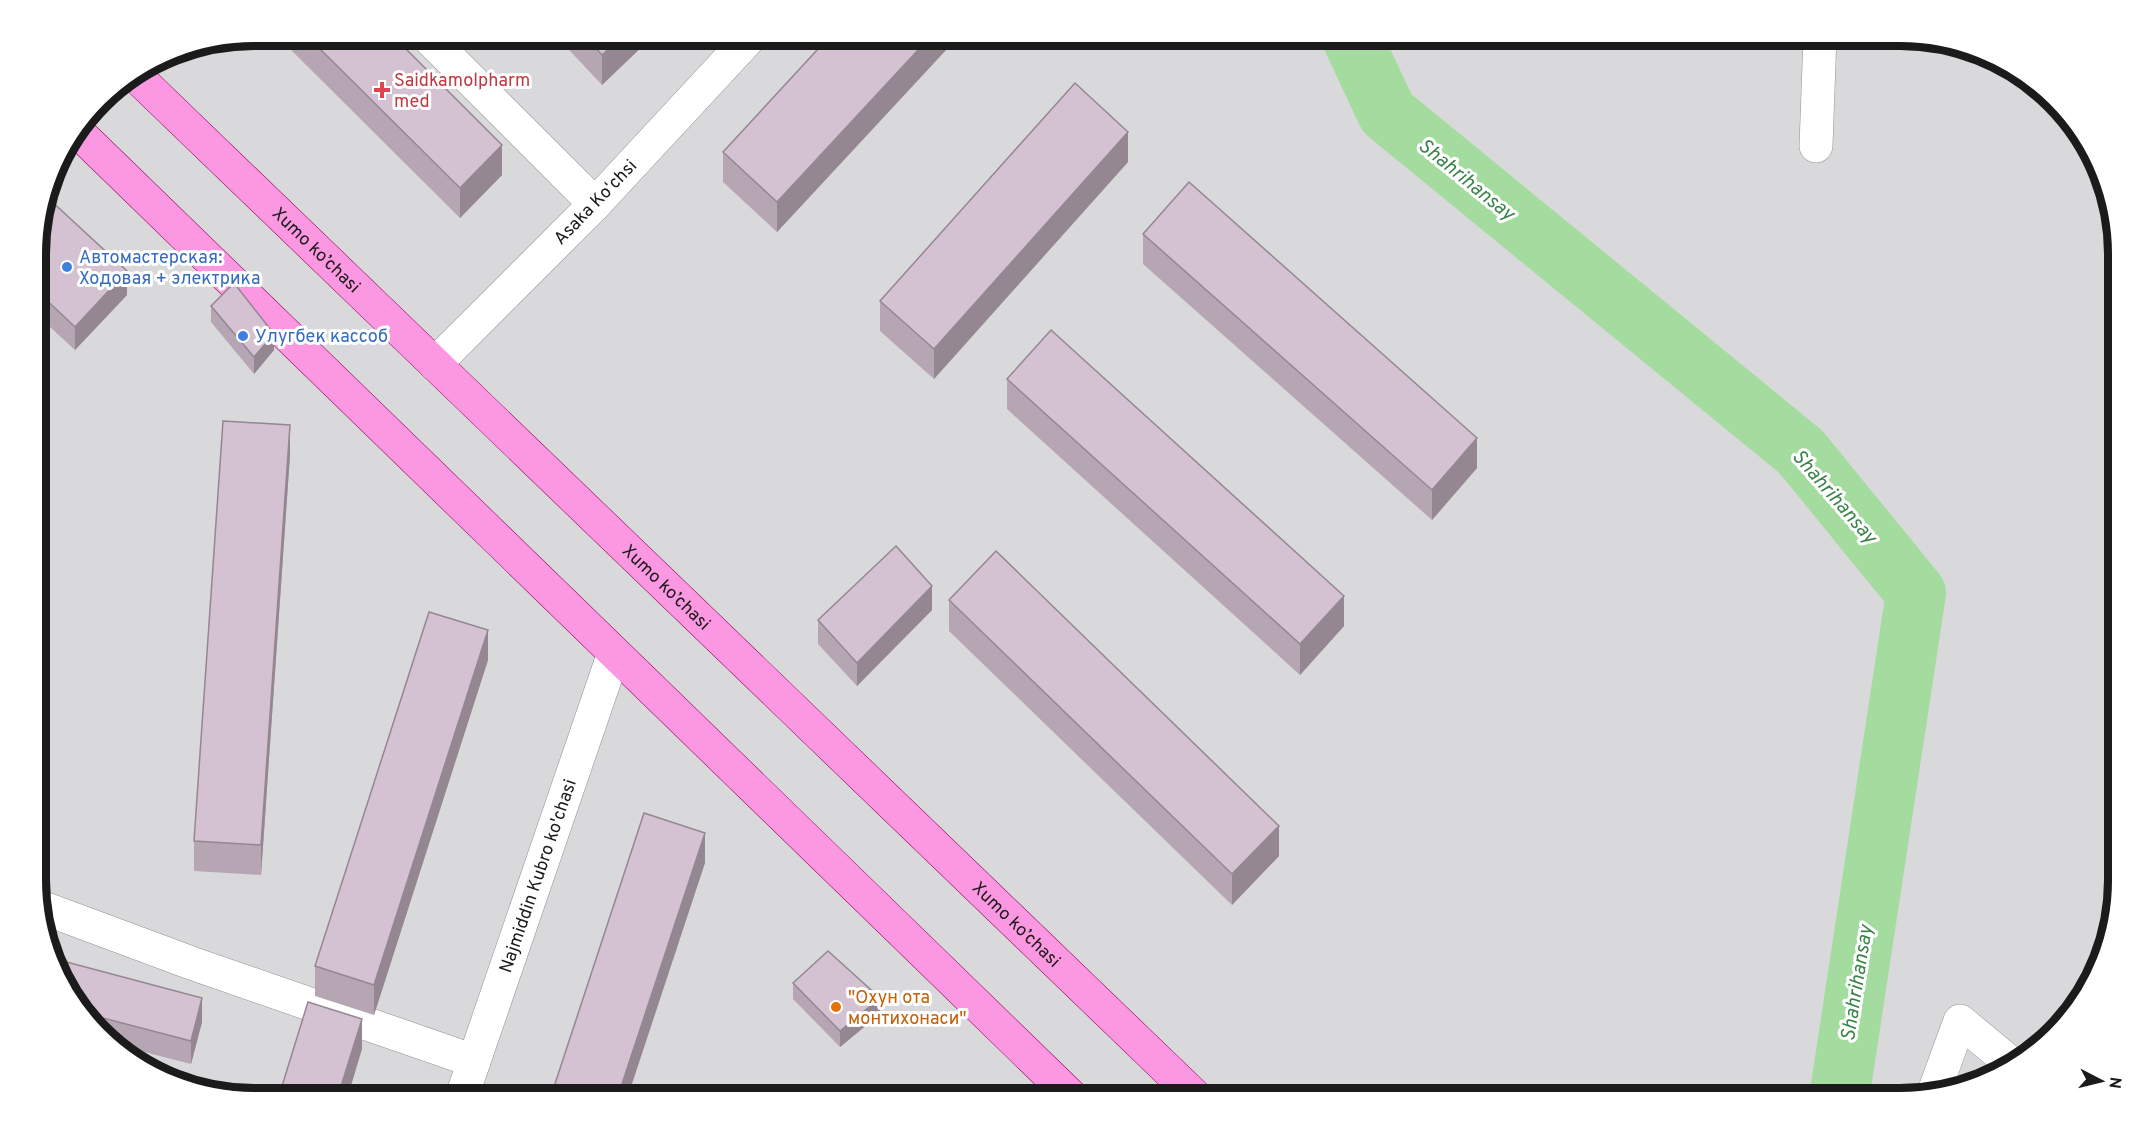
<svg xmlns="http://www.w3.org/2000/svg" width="2155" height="1135" viewBox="0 0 2155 1135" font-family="Overpass,sans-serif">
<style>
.residential{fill:#d9d8da}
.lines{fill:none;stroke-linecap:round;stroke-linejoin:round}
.river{stroke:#a4dca0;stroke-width:60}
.minor-casing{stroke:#929292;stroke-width:34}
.major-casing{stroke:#93005c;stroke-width:34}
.minor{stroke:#fff;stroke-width:33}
.major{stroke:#fc97e1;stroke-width:33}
.wall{fill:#b6a6b4}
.shaded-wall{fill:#948792}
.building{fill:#d4c1d1;stroke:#948792;stroke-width:1.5}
.health-dot{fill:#e0444e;stroke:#fff;stroke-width:2}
.shop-dot{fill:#3f7fe0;stroke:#fff;stroke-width:2}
.food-dot{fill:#e8710a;stroke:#fff;stroke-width:2}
.labels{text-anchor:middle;stroke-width:6;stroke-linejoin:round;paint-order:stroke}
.health-label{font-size:18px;fill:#be3a42;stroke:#fff;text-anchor:start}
.street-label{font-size:18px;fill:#1b1b1b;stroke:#fff}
.shop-label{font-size:18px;fill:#366cbe;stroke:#fff;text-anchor:start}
.food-label{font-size:18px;fill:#c56008;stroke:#fff;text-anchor:start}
.water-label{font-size:20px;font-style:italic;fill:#3a8449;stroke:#fff}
.rim{fill:none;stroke:#1b1b1b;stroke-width:8}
</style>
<rect width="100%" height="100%" fill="#ede1e9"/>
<path class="residential" d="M255,36H1900L1997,59L2082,133L2117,227L2119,880L2096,977L2021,1062L1914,1099H255L158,1076L81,1013L38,909L36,240L59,158L110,91L171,53Z"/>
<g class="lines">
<path class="river" d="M1351,36L1387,113L1801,452L1916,593L1839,1099"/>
<defs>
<g id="minor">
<path d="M427,36L595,204"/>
<path d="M1816,146L1820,36"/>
<path d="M435,364L595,204L751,36"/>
<path d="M38,906L194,964L474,1061"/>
<path d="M1934,1092L1960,1021L2013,1065"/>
<path id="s1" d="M461,1099L614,653"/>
</g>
<g id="major">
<path id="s2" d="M135,75L1198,1099"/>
<path d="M78,132L1074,1099"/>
</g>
</defs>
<use href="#minor" class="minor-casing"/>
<use href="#major" class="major-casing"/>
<use href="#minor" class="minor"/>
<use href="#major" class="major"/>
</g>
<path class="wall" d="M277,36H393L502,175L460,218Z
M556,36H650V39L602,85Z
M830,36H959L777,232L723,182V152Z
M1128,162L934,379L880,331V301Z
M1143,234L1477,468L1432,520L1143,264Z
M36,240L127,295L75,350L37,315Z
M211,306L274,350L254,374L211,322Z
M1007,379L1344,626L1300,675L1007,409Z
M290,455L261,875L194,871V841Z
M949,600L1279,856L1232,905L949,631Z
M932,610L857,686L818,644V620Z
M488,660L374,1015L315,996V966Z
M59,960L202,1022L191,1064L121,1046L81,1013Z
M793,983L880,1014L840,1047L793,999Z"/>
<path class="shaded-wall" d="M622,36H650V39L602,85V55Z
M931,36H959L777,232V202Z
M1128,132V162L934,379V349Z
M502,145V175L460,218V188Z
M127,271V295L75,350V327Z
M274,334V350L254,374V357Z
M290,425V455L261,875V845Z
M1477,438V468L1432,520V490Z
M932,586V610L857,686V663Z
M1344,596V626L1300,675V644Z
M488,630V660L374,1015V985Z
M1279,826V856L1232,905V874Z
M705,833V863L627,1099H617Z
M202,998V1022L191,1064V1041Z
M880,998V1014L840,1047V1031Z
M362,1019V1049L347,1099H337Z"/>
<path class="building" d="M307,36H393L502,145L460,188Z
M585,36H622L602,55Z
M830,36H931L777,202L723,152Z
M1075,83L1128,132L934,349L880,301Z
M1189,182L1477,438L1432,490L1143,234Z
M48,198L127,271L75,327L37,291L36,240Z
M234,283L274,334L254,357L211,306Z
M1051,330L1344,596L1300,644L1007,379Z
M223,421L290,425L261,845L194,841Z
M896,546L932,586L857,663L818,620Z
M996,551L1279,826L1232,874L949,600Z
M429,612L488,630L374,985L315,966Z
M644,813L705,833L617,1099H550Z
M828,951L880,998L840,1031L793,983Z
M59,960L202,998L191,1041L80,1012Z
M308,1002L362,1019L337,1099H278Z"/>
<path class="health-dot" d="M379 81h6v6h6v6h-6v6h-6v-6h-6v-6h6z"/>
<g class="shop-dot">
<circle cx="67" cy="267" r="6"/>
<circle cx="243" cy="336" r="6"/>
</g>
<circle class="food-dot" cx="836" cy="1007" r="6"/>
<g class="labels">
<g class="health-label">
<text x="394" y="86">Saidkamolpharm<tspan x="394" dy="21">med</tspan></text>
</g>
<g class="street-label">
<text transform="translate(595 202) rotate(-46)" y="6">Asaka Koʻchsi</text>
<text dy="6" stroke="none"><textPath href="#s2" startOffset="252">Xumo ko’chasi</textPath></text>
<text dy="6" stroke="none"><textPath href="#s2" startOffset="738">Xumo ko’chasi</textPath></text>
<text dy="6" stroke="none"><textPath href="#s1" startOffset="236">Najmiddin Kubro ko'chasi</textPath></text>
<text dy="6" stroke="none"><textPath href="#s2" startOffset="1224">Xumo ko’chasi</textPath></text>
</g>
<g class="shop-label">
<text x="79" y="263">Автомастерская:<tspan x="79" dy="21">Ходовая + электрика</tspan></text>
<text x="255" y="342">Улугбек кассоб</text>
</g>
<g class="food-label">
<text x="848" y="1003">"Охун ота<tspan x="848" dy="21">монтихонаси"</tspan></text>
</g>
<g class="water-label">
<text transform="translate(1467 179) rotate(39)" y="7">Shahrihansay</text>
<text transform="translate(1835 496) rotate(49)" y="7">Shahrihansay</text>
<text transform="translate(1856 983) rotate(-81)" y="7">Shahrihansay</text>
</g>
</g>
<path d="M0 0H2155V1135H0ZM254 46H1900A208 208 0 0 1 2108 254V880A208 208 0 0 1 1900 1088H254A208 208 0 0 1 46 880V254A208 208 0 0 1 254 46Z" fill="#fff" fill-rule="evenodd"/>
<path class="rim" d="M254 46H1900A208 208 0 0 1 2108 254V880A208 208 0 0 1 1900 1088H254A208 208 0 0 1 46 880V254A208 208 0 0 1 254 46Z"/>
<g transform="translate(2101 1081) rotate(97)" stroke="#ffffff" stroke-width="4.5" paint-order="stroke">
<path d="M0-4.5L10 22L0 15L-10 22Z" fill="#1b1b1b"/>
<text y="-9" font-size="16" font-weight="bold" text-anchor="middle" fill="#1b1b1b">N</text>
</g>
</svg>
